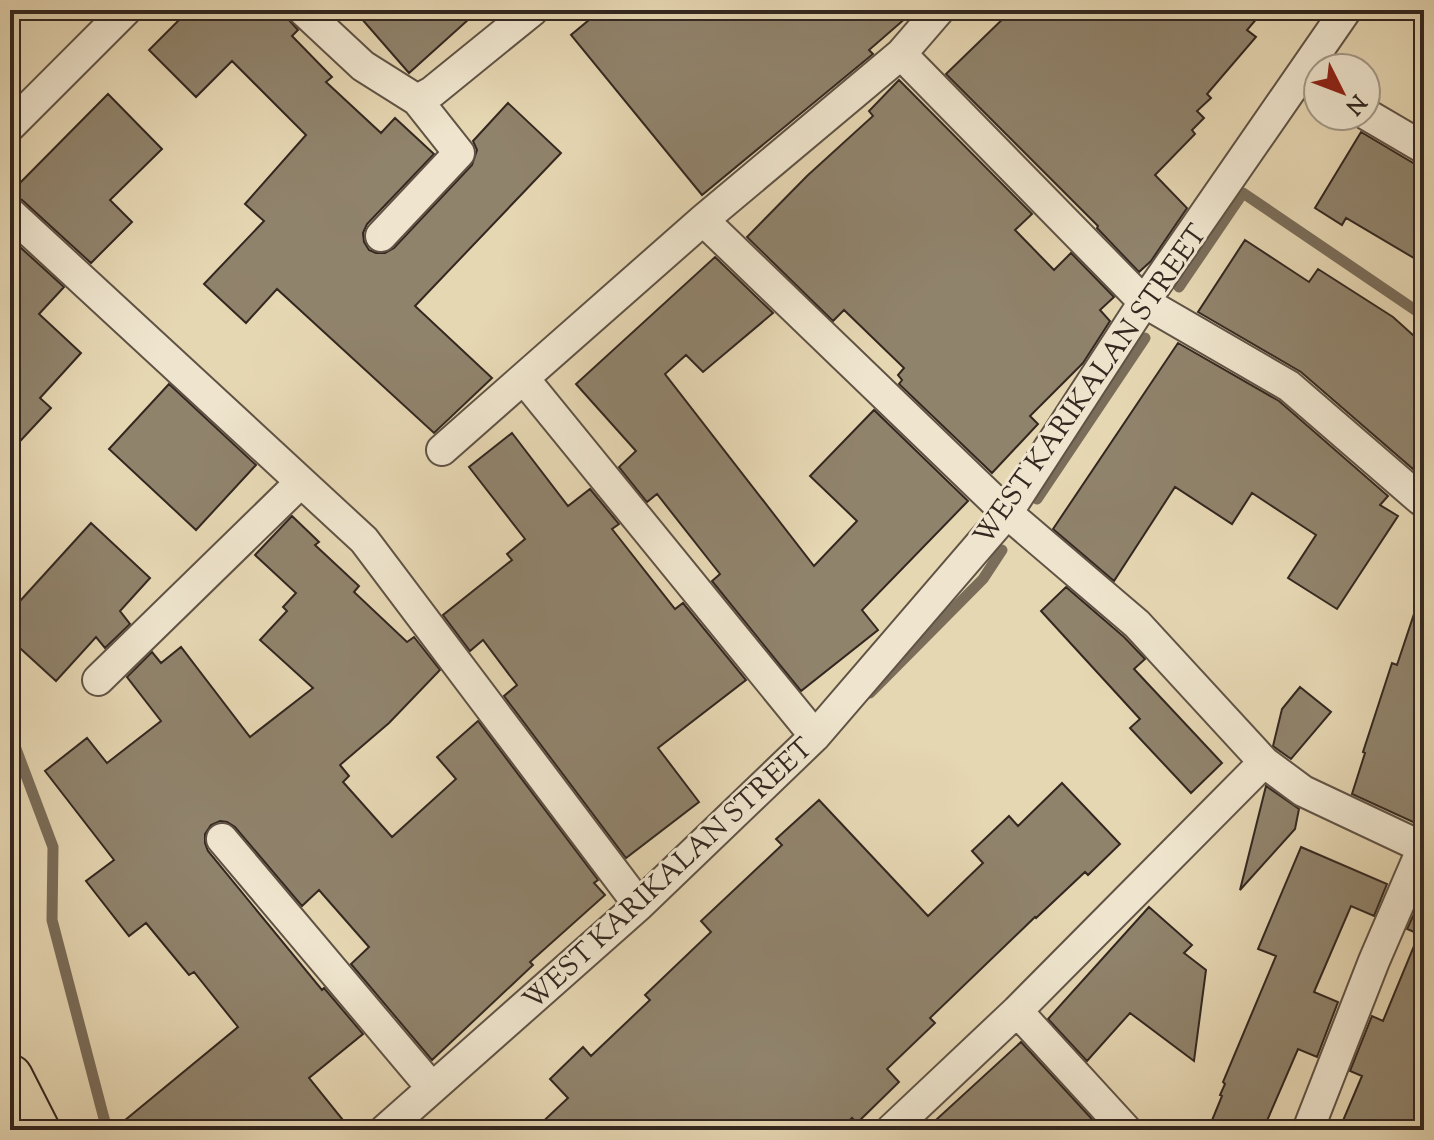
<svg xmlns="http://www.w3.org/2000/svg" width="1434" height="1140" viewBox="0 0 1434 1140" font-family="'Sorts Mill Goudy',serif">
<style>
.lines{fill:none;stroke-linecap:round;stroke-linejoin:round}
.stream{stroke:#7a6d5a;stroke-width:11}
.building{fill:#90836c;stroke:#332720;stroke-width:2}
.street-casing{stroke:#605345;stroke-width:34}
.primary-casing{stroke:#332720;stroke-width:48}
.street{stroke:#efe5ce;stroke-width:30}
.primary{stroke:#e6d7b3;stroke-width:44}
.labels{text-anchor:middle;stroke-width:6;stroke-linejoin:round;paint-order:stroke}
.street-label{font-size:28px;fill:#332720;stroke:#efe5ce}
</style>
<rect width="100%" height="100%" fill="#e6d7b3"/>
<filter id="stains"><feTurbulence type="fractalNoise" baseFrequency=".0025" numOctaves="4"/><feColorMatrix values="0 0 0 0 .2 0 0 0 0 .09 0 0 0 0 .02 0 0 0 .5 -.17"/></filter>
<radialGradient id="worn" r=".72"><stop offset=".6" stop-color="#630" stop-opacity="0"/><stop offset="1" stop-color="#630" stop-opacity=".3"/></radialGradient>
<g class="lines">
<path class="stream" d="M1179,287L1243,193L1424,316
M1037,499L1145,338
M870,693L983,579L1002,550
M10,733L53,847L52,920L107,1130"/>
</g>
<path class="building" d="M189,10H280L298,30L292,36L332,77L326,82L381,133L395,118L434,154L367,224L363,233L364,242L369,250L376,253H385L394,248L472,165L477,150L473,141L508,103L561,153L415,306L492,378L434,433L277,289L246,323L204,284L264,221L245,204L306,135L232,61L196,97L149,50Z
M354,10H479L409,73Z
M601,10H915L869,50L873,54L702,195L571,35Z
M1012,10H1264L1247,30L1256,37L1207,94L1211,98L1197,111L1204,118L1192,130L1195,134L1155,175L1187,208L1151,261L1139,272L1097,228L1098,226L946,74Z
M899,80L1032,214L1015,230L1054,270L1071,253L1114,297L1100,310L1110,321L1083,363L1030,416L1038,424L992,473L899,384L902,380L898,375L904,368L844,310L833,321L747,237L807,176L873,116L869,111Z
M108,94L162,149L110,200L132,222L91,263L22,200L10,196V193Z
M1361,132L1415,164L1424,166V264L1346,218L1342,225L1315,208Z
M10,238L64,287L39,314L81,353L40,398L51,408L10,452Z
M1245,240L1309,282L1318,269L1393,317L1424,345V456L1413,469L1301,372L1198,312Z
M715,257L773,313L703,372L686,355L665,374L814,566L857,521L810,476L874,410L968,501L862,610L878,630L801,691L712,581L720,574L657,494L647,502L619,467L636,451L576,384Z
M1178,343L1279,401L1388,496L1380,505L1398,516L1337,609L1288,578L1316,535L1252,493L1232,524L1175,487L1114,581L1053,529Z
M169,384L256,465L196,530L109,449Z
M512,433L568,506L590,489L619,524L612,529L675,609L683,603L746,680L658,748L699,802L626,858L504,696L517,685L483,640L470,651L443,615L512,560L507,554L525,539L469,467Z
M292,516L319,542L315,545L359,586L354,592L407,642L414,637L440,670L389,723L340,765L349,776L343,782L392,837L456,779L437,757L478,721L598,880L594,883L605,895L530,962L533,965L432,1060L351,964L369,947L319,890L302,906L235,827L227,822L220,821L211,825L205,834V843L208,851L322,990L324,988L363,1034L309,1078L351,1130H113L238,1027L194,972L189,975L146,923L129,936L86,881L114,860L45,771L87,738L107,763L161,721L127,677L152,652L161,663L181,647L250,737L313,688L260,640L287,611L283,607L296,593L255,555Z
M91,523L150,578L120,611L130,624L105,648L96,637L56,681L10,639V612Z
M1066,587L1124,637L1145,659L1134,669L1222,763L1191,793L1130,728L1140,719L1041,611Z
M1419,599L1424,600V827L1352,794L1365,753L1363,752L1392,663L1397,665Z
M1300,687L1331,712L1291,759L1273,746L1282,709Z
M1062,783L1120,844L1088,875L1085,872L1036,918L1035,917L930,1018L935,1023L887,1069L899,1082L857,1123L852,1118L839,1130H534L568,1098L550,1079L583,1047L591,1056L650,1000L645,995L711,932L701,921L782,845L776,839L819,800L928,916L983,863L972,851L1009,816L1018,826Z
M1266,786L1299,809L1295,829L1240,890Z
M1301,847L1387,884L1374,916L1351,906L1314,992L1338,1002L1317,1057L1298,1049L1263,1130H1208L1222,1096L1220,1095L1225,1084L1223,1082L1276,956L1258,949Z
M1421,899L1424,900V1109L1415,1130H1339L1362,1076L1350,1071L1372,1016L1383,1021L1419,934L1407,929Z
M1149,907L1192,945L1184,953L1206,970L1194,1061L1130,1013L1087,1061L1048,1019Z
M1021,1042L1102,1130H925Z"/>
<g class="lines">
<defs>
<path id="street" d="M303,10L363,66L417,100L432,92L533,10
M901,54L1144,302L1289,386L1421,500
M1366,114L1424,148
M10,126L126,10
M10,213L364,540L639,905
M703,220L1007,513L1137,624L1264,762L1303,791L1424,848
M381,236L459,153L417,100
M524,379L815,736
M442,450L703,220L901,54L939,10
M98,680L301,482
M222,839L432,1088
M1017,1011L1126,1130
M385,1130L639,905L815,736L1007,513L1144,302L1346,10
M891,1130L1017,1011L1264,762
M1308,1130L1374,961L1424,845"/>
<path id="primary" d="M10,1077L37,1130"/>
</defs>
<use href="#street" class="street-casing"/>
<use href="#primary" class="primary-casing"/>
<use href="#street" class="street"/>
<use href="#primary" class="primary"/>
</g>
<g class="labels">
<g class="street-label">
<text transform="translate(1089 384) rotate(-55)" y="10">WEST KARIKALAN STREET</text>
<text transform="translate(667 873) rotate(-43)" y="10">WEST KARIKALAN STREET</text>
</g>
</g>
<rect width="1434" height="1140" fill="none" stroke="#e6d7b3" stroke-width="40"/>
<rect x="12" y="12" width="1410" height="1116" fill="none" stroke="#332720" stroke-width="4"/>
<rect x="20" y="20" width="1394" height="1100" fill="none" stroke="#332720" stroke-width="2"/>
<g transform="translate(1342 92) rotate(132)"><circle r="38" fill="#efe5ce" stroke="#a49988" stroke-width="2"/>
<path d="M0-6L14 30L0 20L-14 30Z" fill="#8f2418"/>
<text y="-12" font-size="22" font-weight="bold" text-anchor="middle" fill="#332720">N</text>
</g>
<rect width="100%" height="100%" filter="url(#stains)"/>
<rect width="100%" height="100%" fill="url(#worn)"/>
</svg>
